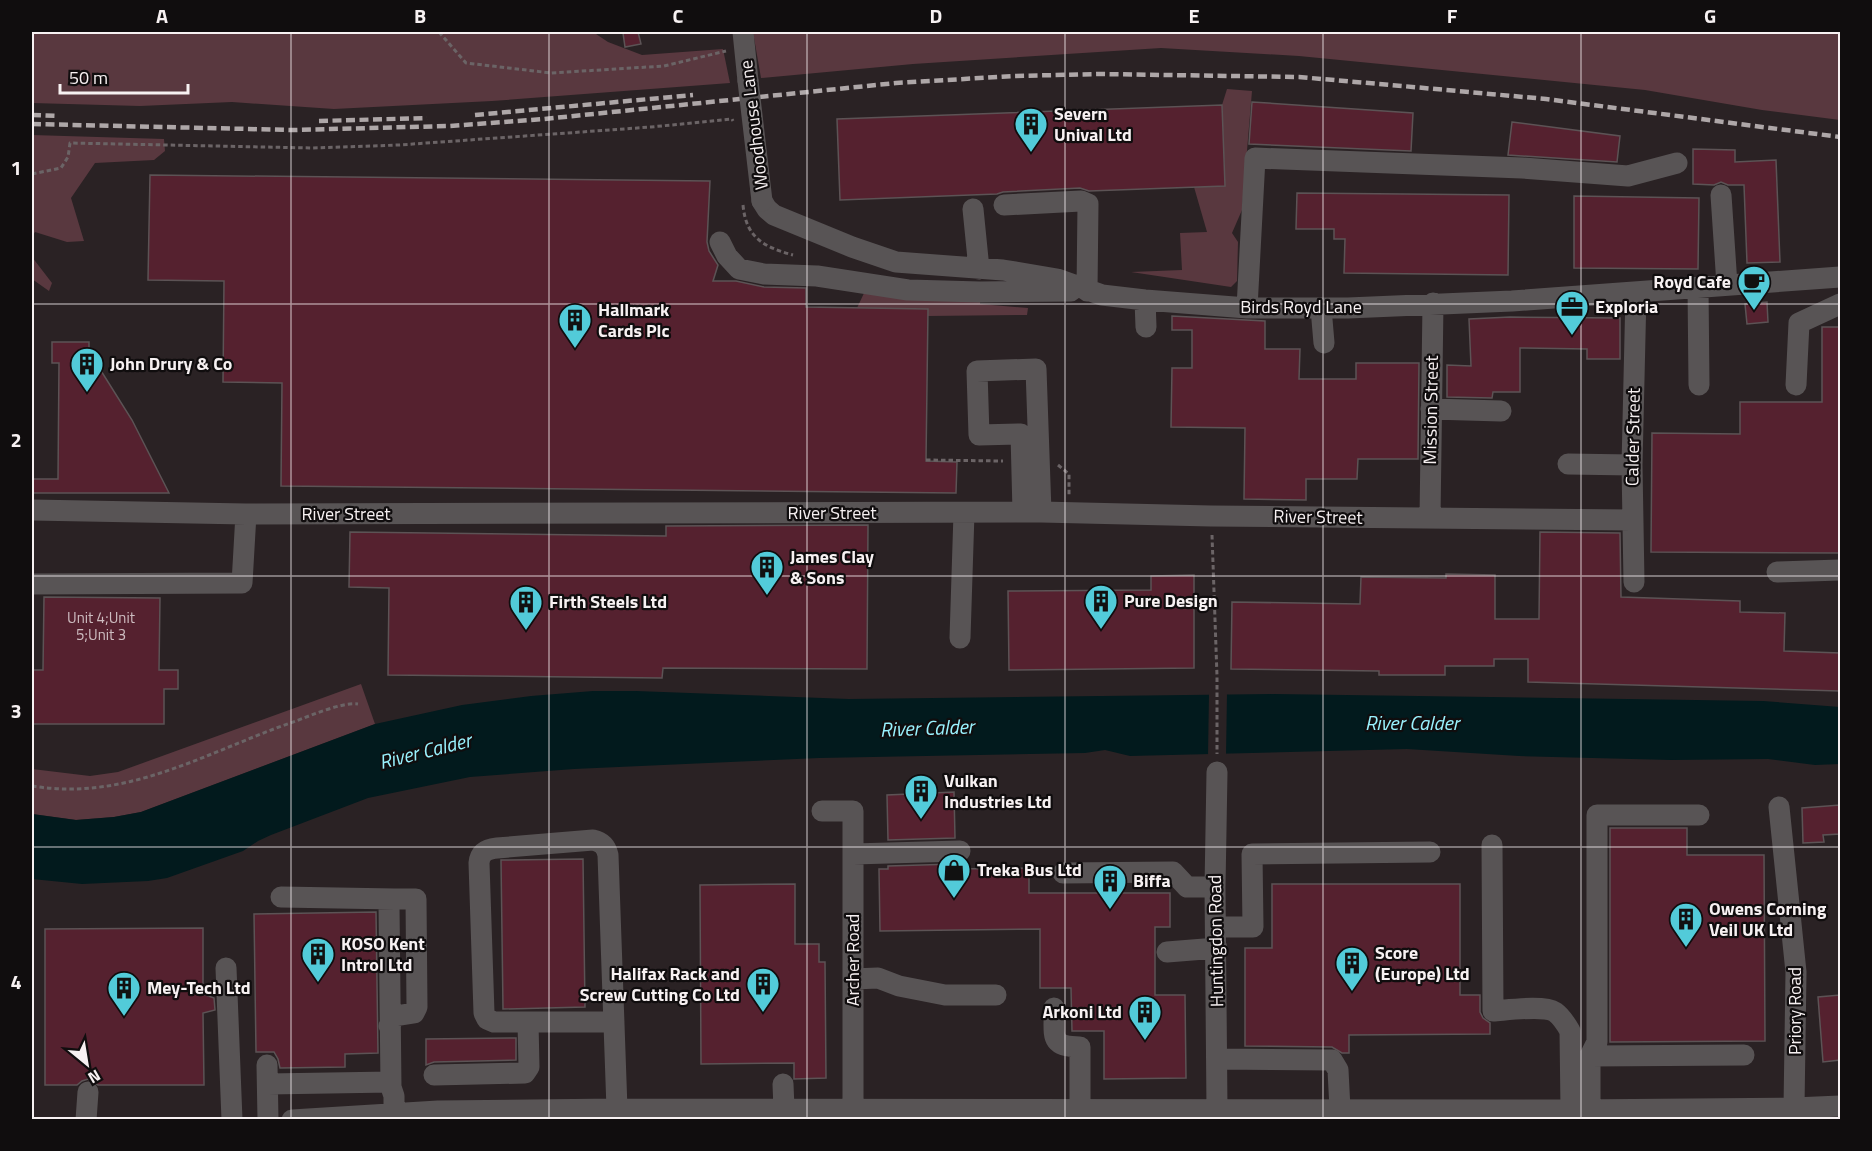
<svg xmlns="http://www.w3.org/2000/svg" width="1872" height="1151" viewBox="0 0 1872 1151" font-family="'Titillium Web',sans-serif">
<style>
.green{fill:#59383f}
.water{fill:#021a1d}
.pier{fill:#2a2224}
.building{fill:#55212f;stroke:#5c5355;stroke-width:1.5}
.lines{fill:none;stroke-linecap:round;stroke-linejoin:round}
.path{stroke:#6b6466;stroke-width:3;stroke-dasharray:4.5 3;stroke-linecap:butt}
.minor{stroke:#585455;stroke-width:21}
.rail{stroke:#aea7a8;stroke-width:4.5;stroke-dasharray:9 4.5;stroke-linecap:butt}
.minor-bridge{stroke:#585455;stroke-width:21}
.grid{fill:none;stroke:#f7f1f2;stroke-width:1.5;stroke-opacity:0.55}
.labels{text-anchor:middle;stroke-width:4.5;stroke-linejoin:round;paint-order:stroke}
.number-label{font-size:15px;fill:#cebdc1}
.poi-label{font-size:18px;font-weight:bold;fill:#f7f1f2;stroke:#100d0e;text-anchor:start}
.street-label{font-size:18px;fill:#f7f1f2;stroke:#100d0e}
.water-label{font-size:20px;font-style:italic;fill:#99f2fe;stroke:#100d0e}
.neatline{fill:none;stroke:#f7f1f2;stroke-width:2}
.grid-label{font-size:20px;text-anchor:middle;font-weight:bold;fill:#f7f1f2}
</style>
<rect width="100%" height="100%" fill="#2a2224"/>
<path class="green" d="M32,32H593L608,42L642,55L723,49L730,83L492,101L334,109L232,102L140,106L32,103Z
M753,32H1840V120L1762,110L1645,90L1299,56L1161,48L913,64L761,78Z
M1227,89L1252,91L1242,210L1232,233L1238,242L1237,281L1231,287L1131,272L1182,270L1180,233L1207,232L1194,187L1225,185L1222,105Z
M32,135L164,139L165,151L154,160L95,163L71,198L84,241L67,242L35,232L32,237Z
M32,257L52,283L49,291L32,279Z
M865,291L980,297V304L1028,308L1027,315L928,316V309L857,308Z
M361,684L375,724L141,812L114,817L76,820L32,814V769L90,776L118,772Z"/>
<path class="water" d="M593,691H636L849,699L1274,694L1763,701L1840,707V764L1815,765L1768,759L1671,760L1519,756L1407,749L1130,756L1105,750L1085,753L819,758L574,769L470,777L368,798L271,835L258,841L243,851L167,878L148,881L82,884L32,879V814L76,820L114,817L141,812L375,724L462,705L531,696Z"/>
<path class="pier" d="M1209,692H1227L1226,756H1208Z"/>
<path class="building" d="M638,32L641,44L625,47L623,33Z
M1252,102L1413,113L1411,151L1249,144Z
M1222,105L1225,186L1089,191L1080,188L1003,192L997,194L840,200L837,119Z
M1512,122L1620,136L1617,162L1508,155Z
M1693,149L1735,150V162L1776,160L1780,262L1747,263L1744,185H1728L1721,182L1714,185L1693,184Z
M150,175L710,181L707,242L709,251L718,265L713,281H736L764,287L806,288V307L928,309L926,461L957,462L956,493L281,486L282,383L223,382L224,281L148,280Z
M1297,193L1509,195L1508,275L1344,273L1345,239H1334V229H1296Z
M1574,196L1699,198L1698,269L1574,268Z
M1767,302L1768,322L1747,324L1745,304Z
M1172,316L1265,321V349H1300L1299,379H1356V363H1419L1418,459H1358L1357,479H1306V500L1244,499L1245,428L1171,427L1172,368H1192V330H1172Z
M1510,317L1620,318V359H1587V349L1520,348V392H1493L1492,398L1447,397V365L1471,366L1469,319Z
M1822,327H1840V553L1651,552L1652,433L1740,434V402H1822Z
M52,342H89V357L99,358L98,366L132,420L169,493H32V479H58L59,363H52Z
M868,525L867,669L663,668L662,678L388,675L389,588L349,587L350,532L666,536V526Z
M1540,532L1620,533L1621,597L1740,601V612L1785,613L1784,651L1840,653V691L1528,682V659H1494V666H1445V675H1379V671L1231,669L1232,602L1360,604L1361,577L1446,578V574L1495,575V619H1539Z
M1194,575V668L1009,670L1008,591L1151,590V576Z
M44,597L160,598L159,670H178V689H164V724H32V670H43Z
M954,792L955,838L888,840L887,795Z
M1840,805V834L1823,835L1824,842L1803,843L1802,808Z
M1610,828H1687V855H1764L1765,1041L1610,1042Z
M583,859L585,1007L503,1009L501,860Z
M955,864V869L1029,868V893H1170V927H1155V995H1185L1186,1078L1104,1079V1031H1072L1071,988H1040V929L880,931L879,869H888V866Z
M795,884V944H819V962H825L826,1078L794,1079V1063L701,1064L700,885Z
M1272,884H1460V995H1480V1012L1483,1018L1490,1023V1034L1349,1035V1053H1342L1332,1047L1245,1046V948H1272Z
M376,912L378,1053L345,1054V1067L280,1068L278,1059L274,1052H256L254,914Z
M203,928V994L214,998L215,1010L203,1013L204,1085H98L88,1079L82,1081L77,1085H45V929Z
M1840,995V1060L1823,1062L1818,997Z
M516,1038V1060L434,1062L426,1065V1039Z"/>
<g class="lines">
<path class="path" d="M439,32L466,63L551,73L664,66L726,51
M32,174L61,168L68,157L70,143L312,148L399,145L651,127L732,119L733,121
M743,205C746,238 764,247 793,255
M926,460L1003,461
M1058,465L1069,474V495
M1212,535L1217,676V754
M32,786C129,802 208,751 296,721C312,715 342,702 358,704"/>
<path class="minor" d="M743,32L748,81
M1721,195L1727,285
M762,201L767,209L774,215L852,247L896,262L1003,270L1057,279L1102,295L1145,300L1247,308H1348L1512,301L1840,277
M1004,205L1081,201L1088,204L1087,291
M973,209L979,269
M720,242L727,256L739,269L764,274L817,276L908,290L980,292L1071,291
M1698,287L1699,385
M1145,300L1146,327
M1247,308L1255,158L1522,168L1628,176L1677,163
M1321,308L1324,343
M1796,385L1799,323L1840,304
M1431,409L1501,411
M1568,464L1632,465
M32,510L246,514L1041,512L1211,516L1632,520
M1023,512L1021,434L979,435L977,371L1036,369L1041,512
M1430,518L1433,303
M1777,572L1840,570
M1634,582L1632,465L1636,293
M32,584L242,583L246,514
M960,638L964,513
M1779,807L1796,972L1794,1108
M822,811H853V1109
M1492,845L1493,1011C1508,1010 1544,1005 1555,1012C1562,1017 1566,1024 1570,1031L1571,1110
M853,854L960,851
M1063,873L1173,872L1187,887H1215
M281,897L395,899
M1217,927H1253L1252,854L1430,852
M1167,952L1217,948
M226,968L232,1120
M853,979L878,978L899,986L945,995H996
M1054,1008C1055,1035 1048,1047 1080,1047V1109
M614,1022H494L487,1019L484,1013L479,863C480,852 487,849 497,848L593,840C602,842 606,846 608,855L617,1109
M389,1026L395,1016L414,1013L417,1007L416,899H395L390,901L389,905L391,1087L394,1096V1113
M1590,1056L1597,1042V815H1699
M1218,1059L1332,1060L1338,1070L1340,1109
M267,1065L268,1120
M434,1075L525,1073L529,1067L528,1022
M268,1084L391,1082
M783,1084L784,1109
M1217,1109L1215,887L1217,772
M1590,1110V1056L1744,1055
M86,1120L88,1092
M292,1120L438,1111L617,1109L1573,1110L1794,1108L1840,1106"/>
<path class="rail" d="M32,115L58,116
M475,115L693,95
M319,121L427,118
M32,124L293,130L449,126L544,119L896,83L1014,76L1100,74L1299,77L1391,85L1546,99L1840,137"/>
<path class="minor-bridge" d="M748,81L762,201"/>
</g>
<path class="grid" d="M291,32V1120M549,32V1120M807,32V1120M1065,32V1120M1323,32V1120M1581,32V1120M32,304H1840M32,576H1840M32,847H1840"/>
<defs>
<symbol id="building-pin" viewBox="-11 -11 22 30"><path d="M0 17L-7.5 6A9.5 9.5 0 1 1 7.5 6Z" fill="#52cbd9" stroke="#100d0e"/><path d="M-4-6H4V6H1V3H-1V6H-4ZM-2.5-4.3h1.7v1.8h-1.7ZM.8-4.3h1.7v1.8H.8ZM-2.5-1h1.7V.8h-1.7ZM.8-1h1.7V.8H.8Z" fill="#111"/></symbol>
<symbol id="cafe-pin" viewBox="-11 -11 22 30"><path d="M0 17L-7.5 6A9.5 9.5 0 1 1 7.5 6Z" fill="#52cbd9" stroke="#100d0e"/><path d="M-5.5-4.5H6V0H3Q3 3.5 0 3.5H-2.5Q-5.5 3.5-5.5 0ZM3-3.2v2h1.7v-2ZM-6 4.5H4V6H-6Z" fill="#111"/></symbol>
<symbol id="office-pin" viewBox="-11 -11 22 30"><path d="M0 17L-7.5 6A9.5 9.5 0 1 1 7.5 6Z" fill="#52cbd9" stroke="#100d0e"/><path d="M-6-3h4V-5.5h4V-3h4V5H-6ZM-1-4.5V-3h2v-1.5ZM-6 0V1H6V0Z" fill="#111"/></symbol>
<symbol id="shop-pin" viewBox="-11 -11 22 30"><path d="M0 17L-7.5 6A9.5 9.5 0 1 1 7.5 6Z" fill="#52cbd9" stroke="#100d0e"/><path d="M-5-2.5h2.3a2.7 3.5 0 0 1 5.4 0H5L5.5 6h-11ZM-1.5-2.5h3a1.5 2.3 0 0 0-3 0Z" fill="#111"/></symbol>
</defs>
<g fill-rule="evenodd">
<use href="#building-pin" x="1012" y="105" width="38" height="52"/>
<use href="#cafe-pin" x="1735" y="263" width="38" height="52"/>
<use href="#office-pin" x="1553" y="288" width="38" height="52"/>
<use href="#building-pin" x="556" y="301" width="38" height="52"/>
<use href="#building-pin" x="68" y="345" width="38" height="52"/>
<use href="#building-pin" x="748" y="548" width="38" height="52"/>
<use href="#building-pin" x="1082" y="582" width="38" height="52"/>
<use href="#building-pin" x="507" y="583" width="38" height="52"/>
<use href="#building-pin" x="902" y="772" width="38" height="52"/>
<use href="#shop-pin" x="935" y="851" width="38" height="52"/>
<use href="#building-pin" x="1091" y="862" width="38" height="52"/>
<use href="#building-pin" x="1667" y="900" width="38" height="52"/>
<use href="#building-pin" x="299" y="935" width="38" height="52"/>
<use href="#building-pin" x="1333" y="944" width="38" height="52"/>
<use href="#building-pin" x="744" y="965" width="38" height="52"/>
<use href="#building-pin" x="105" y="969" width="38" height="52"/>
<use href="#building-pin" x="1126" y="993" width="38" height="52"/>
</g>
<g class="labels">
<g class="number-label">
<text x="101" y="623">Unit 4;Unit<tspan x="101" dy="17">5;Unit 3</tspan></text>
</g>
<g class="poi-label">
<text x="1054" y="120">Severn<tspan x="1054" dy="21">Unival Ltd</tspan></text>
<text x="1731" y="288" text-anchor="end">Royd Cafe</text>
<text x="1595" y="313">Exploria</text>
<text x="598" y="316">Hallmark<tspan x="598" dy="21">Cards Plc</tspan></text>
<text x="110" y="370">John Drury &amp; Co</text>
<text x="790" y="563">James Clay<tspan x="790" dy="21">&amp; Sons</tspan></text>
<text x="1124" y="607">Pure Design</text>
<text x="549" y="608">Firth Steels Ltd</text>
<text x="944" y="787">Vulkan<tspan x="944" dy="21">Industries Ltd</tspan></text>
<text x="977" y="876">Treka Bus Ltd</text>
<text x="1133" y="887">Biffa</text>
<text x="1709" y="915">Owens Corning<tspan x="1709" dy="21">Veil UK Ltd</tspan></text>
<text x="341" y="950">KOSO Kent<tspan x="341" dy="21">Introl Ltd</tspan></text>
<text x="1375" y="959">Score<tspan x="1375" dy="21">(Europe) Ltd</tspan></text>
<text x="740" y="980" text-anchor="end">Halifax Rack and<tspan x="740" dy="21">Screw Cutting Co Ltd</tspan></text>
<text x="147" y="994">Mey-Tech Ltd</text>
<text x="1122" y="1018" text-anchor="end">Arkoni Ltd</text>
</g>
<g class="street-label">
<text transform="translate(754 125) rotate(-97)" y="6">Woodhouse Lane</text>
<text x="1301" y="313">Birds Royd Lane</text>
<text transform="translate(1431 410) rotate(-89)" y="6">Mission Street</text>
<text transform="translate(1633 437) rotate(-89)" y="6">Calder Street</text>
<text x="832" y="519">River Street</text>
<text x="346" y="520">River Street</text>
<text transform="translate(1318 517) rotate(1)" y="6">River Street</text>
<text transform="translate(1216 941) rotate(-91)" y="6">Huntingdon Road</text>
<text transform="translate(853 960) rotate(-90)" y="6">Archer Road</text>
<text transform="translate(1795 1011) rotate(-90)" y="6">Priory Road</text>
</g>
<g class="water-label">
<text x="1412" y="730">River Calder</text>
<text transform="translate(927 728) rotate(-2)" y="7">River Calder</text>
<text transform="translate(425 751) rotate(-14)" y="7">River Calder</text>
</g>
</g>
<rect width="1872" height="1151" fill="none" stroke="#100d0e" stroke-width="66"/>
<g transform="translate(87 1064) rotate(150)" stroke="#100d0e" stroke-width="4.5" paint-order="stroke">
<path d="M0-4.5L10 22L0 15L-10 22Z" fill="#f7f1f2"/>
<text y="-9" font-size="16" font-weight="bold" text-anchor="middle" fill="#f7f1f2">N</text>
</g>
<path d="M60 84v9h128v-9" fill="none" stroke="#f7f1f2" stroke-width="3"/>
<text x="69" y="84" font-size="18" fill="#f7f1f2" stroke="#100d0e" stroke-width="4.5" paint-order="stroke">50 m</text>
<rect x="33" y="33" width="1806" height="1085" class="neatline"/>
<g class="grid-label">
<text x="162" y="23">A</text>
<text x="420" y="23">B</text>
<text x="678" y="23">C</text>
<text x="936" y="23">D</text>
<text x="1194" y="23">E</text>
<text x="1452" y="23">F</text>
<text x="1710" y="23">G</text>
<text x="16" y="175">1</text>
<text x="16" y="447">2</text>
<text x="16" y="718">3</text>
<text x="16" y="989">4</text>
</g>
</svg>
